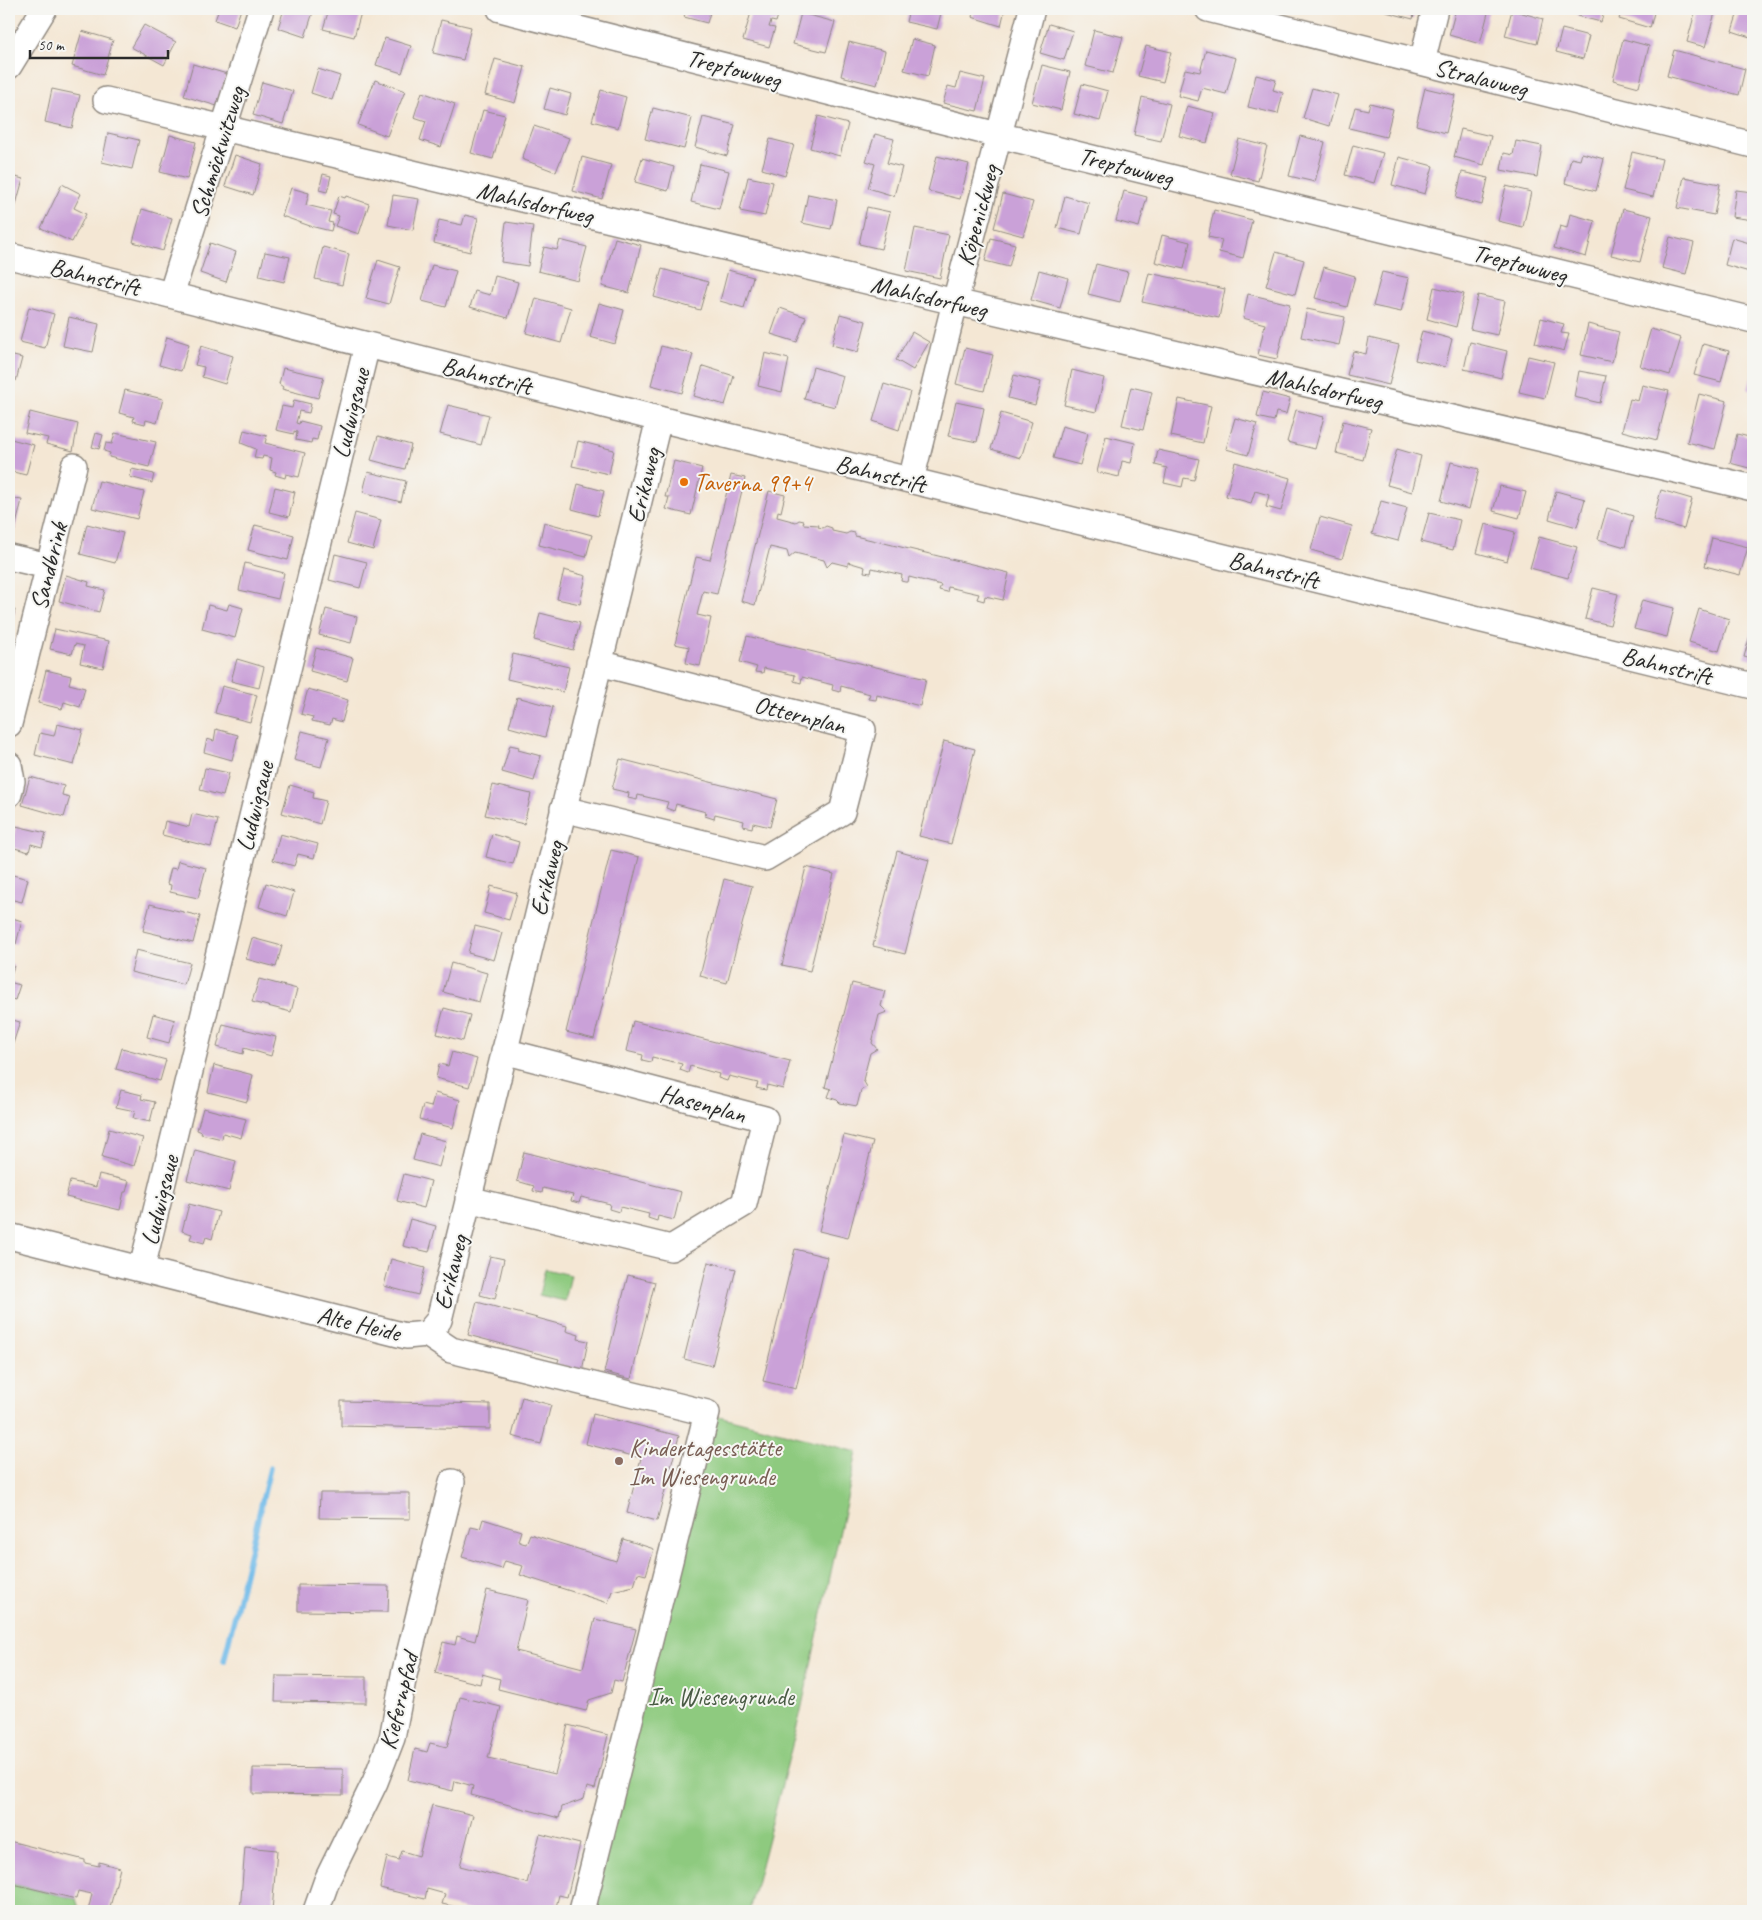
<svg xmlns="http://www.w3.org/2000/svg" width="1762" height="1920" viewBox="0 0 1762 1920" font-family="Caveat,sans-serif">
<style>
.green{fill:#8eca7f;stroke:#5c7a55}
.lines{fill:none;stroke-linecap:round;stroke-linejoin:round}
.stream{stroke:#71bbe9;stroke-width:5.5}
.building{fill:#caa1d8}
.minor-casing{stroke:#908980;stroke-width:28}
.minor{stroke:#fff;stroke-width:25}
.food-dot{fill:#e8710a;stroke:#f6f6f2;stroke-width:2}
.education-dot{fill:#8d6e63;stroke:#f6f6f2;stroke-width:2}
.labels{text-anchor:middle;stroke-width:4;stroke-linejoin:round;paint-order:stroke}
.street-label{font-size:25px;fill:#2b2b2b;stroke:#f6f6f2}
.food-label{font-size:25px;fill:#c56008;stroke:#f6f6f2;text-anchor:start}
.education-label{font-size:25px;fill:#785e54;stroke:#f6f6f2;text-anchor:start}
.park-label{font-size:25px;fill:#495b44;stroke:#f6f6f2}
</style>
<rect width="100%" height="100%" fill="#f6f6f2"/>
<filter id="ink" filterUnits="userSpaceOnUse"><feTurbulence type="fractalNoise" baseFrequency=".02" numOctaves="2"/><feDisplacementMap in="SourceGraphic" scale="10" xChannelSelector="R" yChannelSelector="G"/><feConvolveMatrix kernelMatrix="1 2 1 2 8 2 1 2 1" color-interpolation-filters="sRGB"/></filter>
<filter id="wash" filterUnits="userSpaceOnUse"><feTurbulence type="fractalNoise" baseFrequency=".0096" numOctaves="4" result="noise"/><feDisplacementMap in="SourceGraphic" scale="20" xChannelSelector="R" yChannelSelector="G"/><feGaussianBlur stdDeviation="1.12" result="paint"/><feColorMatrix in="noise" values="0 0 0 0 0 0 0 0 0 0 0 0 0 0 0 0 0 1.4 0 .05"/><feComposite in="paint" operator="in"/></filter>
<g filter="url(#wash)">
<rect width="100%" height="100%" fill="#f4e7d4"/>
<path class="green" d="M545,1269L571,1275L565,1301L539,1295Z
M707,1413L857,1452L800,1715L749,1911H582Z
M9,1883L76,1899L80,1911H9Z"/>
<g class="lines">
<path class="stream" d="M224,1661L270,1468"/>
</g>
<g id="blocks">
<path class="building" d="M173,9H188L187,14Z
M219,9H241L235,27L215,20Z
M284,9H314L305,37L278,28Z
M329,9H362L354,37L323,29Z
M686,9H711L707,23L684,17Z
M752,9H780L776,22L771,21L769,27L775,28L769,47L743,40Z
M909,9H942L937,29L906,22Z
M974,9H1005L1001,26L972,17Z
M1387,9H1415L1413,19L1386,12Z
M1456,9H1489L1480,44L1449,35Z
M1578,9H1605L1601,22L1577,16Z
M1622,9H1655L1650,28L1619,19Z
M1696,9L1715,13L1705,47L1687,42Z
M1739,9H1753V38L1732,31Z
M1512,10L1543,19L1537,44L1505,36Z
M801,13L835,22L826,52L793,44Z
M441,20L471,27L463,60L433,53Z
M1049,24L1073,31L1064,60L1040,53Z
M144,25L176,42L164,65L131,47Z
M1562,29L1589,36L1583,59L1556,52Z
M1094,30L1123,37L1113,73L1085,66Z
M82,31L113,40L103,75L72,66Z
M385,38L411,46L402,73L376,65Z
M912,39L935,45L928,76L904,70Z
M1623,39L1649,46L1639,87L1613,80Z
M849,42L885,51L877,85L841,76Z
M1146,46L1171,52L1163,82L1138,76Z
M1206,50L1236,58L1226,94L1202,88L1198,101L1178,96L1185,69L1200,72Z
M1674,50L1745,69L1739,95L1667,76Z
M495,59L525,67L515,103L485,95Z
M193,64L227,74L217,106L184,96Z
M1042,65L1070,72L1061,110L1032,103Z
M318,69L340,76L332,100L311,93Z
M960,73L985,79L977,111L943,103L948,86L956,88Z
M1256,75L1276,80L1273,90L1283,93L1278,114L1248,107Z
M375,80L405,91L387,136L358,125Z
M262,82L293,91L283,124L253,115Z
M1082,84L1108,91L1100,121L1074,114Z
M550,88L571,94L565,115L544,109Z
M1312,88L1338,95L1329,126L1303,118Z
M1425,88L1455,95L1446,133L1416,125Z
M52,89L80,95L72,128L45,122Z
M601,90L626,97L618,128L592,121Z
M422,92L455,104L441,147L420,140L426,121L414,117Z
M1142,97L1170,104L1161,141L1134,135Z
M1370,103L1393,109L1386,137L1349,128L1355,107L1368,110Z
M1187,106L1215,113L1207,143L1179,136Z
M653,108L692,118L684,149L645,139Z
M483,110L505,115L493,159L471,153Z
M818,116L848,124L840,156L810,148Z
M703,117L735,125L727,156L695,147Z
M534,126L569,138L556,172L522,159Z
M1461,129L1491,136L1484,165L1454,157Z
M108,133L139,140L132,169L102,162Z
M875,134L894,139L887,163L902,167L894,196L868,188L875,164L866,161Z
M170,135L196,142L187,179L160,172Z
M1300,136L1325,142L1315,182L1289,176Z
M770,139L794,145L785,176L762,169Z
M1239,139L1267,146L1258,181L1230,174Z
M1516,141L1542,146L1537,177L1501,170L1504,153L1513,155Z
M1353,145L1383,153L1374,183L1345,175Z
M1632,152L1662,159L1653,197L1623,190Z
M1582,153L1604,159L1596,191L1565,183L1571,158L1580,160Z
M235,155L262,164L253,195L225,186Z
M937,156L969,164L960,199L928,191Z
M582,157L611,165L602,199L573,191Z
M1399,157L1433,166L1425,194L1392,185Z
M642,158L674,167L668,191L635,182Z
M700,164L729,171L719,209L691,202Z
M1462,172L1488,178L1482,205L1456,198Z
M323,174L331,176L327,192L319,190Z
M9,175L23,179L9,230Z
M748,177L773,182L765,216L740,211Z
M1684,177L1720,184L1714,215L1677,208Z
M62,184L81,194L74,208L86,214L72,242L41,228Z
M1506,186L1531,192L1523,227L1498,221Z
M291,188L309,193L306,205L331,211L328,222L333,223L331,231L310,226L282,216Z
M1736,190L1753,192V220L1732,217Z
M1124,191L1147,197L1139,227L1116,221Z
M808,194L837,200L831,229L802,223Z
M1003,194L1033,202L1023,236L994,228Z
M393,195L419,199L413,230L388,225Z
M339,196L345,198L346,196L369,204L359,234L335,226L339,216L333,214Z
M1065,196L1089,203L1081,234L1057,228Z
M867,207L890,212L881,249L859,244Z
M142,209L172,218L163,251L133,242Z
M1623,209L1652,216L1640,262L1611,255Z
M1214,210L1252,220L1243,258L1219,252L1222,240L1208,237Z
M1570,214L1595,221L1586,257L1554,248L1560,226L1567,228Z
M465,215L478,218L470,252L434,243L439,220L462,225Z
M506,222L533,226L528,266L501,262Z
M915,228L949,235L940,278L906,271Z
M1162,235L1190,242L1184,269L1155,262Z
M1670,237L1694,243L1686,274L1662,268Z
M615,238L641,245L629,293L602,286Z
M991,238L1015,244L1009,267L985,261Z
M1732,238L1753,244V273L1725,265Z
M560,240L587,247L578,281L538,271L544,247L557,250Z
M210,243L236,252L226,282L200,273Z
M323,247L349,254L342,285L315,279Z
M265,252L290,257L284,282L259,276Z
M1276,252L1304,260L1295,294L1266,286Z
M378,260L400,267L389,304L366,298Z
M1096,264L1128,272L1120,302L1088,294Z
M432,265L456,271L446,307L422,301Z
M1324,267L1355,276L1347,307L1315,298Z
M662,269L708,282L700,310L654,297Z
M728,270L753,277L744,308L720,301Z
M1039,270L1068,278L1060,308L1031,300Z
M1382,272L1409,278L1401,312L1373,306Z
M1149,273L1225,289L1219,318L1142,302Z
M495,276L518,282L508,318L470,307L475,291L490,295Z
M1434,287L1464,294L1456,327L1427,319Z
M1248,294L1290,304L1277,359L1258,355L1265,324L1243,318Z
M1478,295L1505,301L1497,335L1470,329Z
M536,298L571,308L561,343L526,333Z
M599,303L624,310L615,344L590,337Z
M29,307L54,314L45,348L20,342Z
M780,308L806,317L797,342L771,334Z
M1307,309L1345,317L1339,345L1301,337Z
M840,314L866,321L858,352L832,345Z
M69,317L99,324L93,352L63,346Z
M1541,318L1564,324L1561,333L1569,334L1564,351L1535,343Z
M1588,324L1619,332L1612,362L1581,355Z
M1651,329L1681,338L1670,375L1640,366Z
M1422,331L1452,339L1445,367L1415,360Z
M912,332L929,342L913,370L896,360Z
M167,337L189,344L181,371L159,365Z
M1369,338L1399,345L1389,385L1347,375L1353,351L1366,354Z
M1470,342L1507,351L1501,378L1464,369Z
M1703,344L1729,351L1721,382L1694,375Z
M201,346L233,356L225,384L202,377L204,367L195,365Z
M661,346L693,354L682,393L651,385Z
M965,348L993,355L984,391L956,384Z
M765,353L789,359L782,392L758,386Z
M9,355L22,358L16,381L9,379Z
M1528,356L1554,362L1545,398L1519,392Z
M703,366L734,376L725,405L694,396Z
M813,367L843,376L835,407L804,399Z
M283,368L324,377L318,398L282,389L283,387L279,384Z
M1072,370L1104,378L1096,412L1064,405Z
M1579,371L1606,376L1600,403L1574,397Z
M1753,371V390L1748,389Z
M1014,375L1041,382L1035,405L1008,398Z
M884,384L910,392L899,430L873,421Z
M1642,385L1669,391L1657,440L1622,431L1630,399L1638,401Z
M1131,387L1152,392L1143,430L1122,425Z
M125,390L163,399L157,423L146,420L145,424L133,421L134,417L119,413Z
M1263,392L1290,399L1286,414L1276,412L1274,421L1257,417Z
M1699,394L1727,401L1715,449L1687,442Z
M1179,399L1211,406L1203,443L1171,436Z
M294,400L311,404L309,413L299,411L296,423L299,424L300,421L320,426L317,440L312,439L311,443L296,440L297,432L294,431V434L276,430L282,406L292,408Z
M956,402L984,408L977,442L948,436Z
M448,405L489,415L481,445L440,434Z
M1296,410L1324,417L1315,449L1287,442Z
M30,412L78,424L73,451L46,444L48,438L25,433Z
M1001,413L1032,422L1021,458L991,449Z
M1235,418L1257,424L1248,455L1226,449Z
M1343,421L1371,428L1363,460L1336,453Z
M1062,426L1088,433L1080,465L1053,458Z
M244,430L267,436L265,443L305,453L299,477L286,474L285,478L275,475L276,472L270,470L272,458L263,456L262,459L254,458L256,449L241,443Z
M96,433L103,435L99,449L92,447Z
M115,433L156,442L149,467L109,457L110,453L104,451L106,443L112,444Z
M1737,434L1753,438V469L1730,463Z
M378,436L411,445L405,469L371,460Z
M1106,436L1135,443L1131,463L1122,461L1119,477L1097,472Z
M11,439L34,445L26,475L9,471V448Z
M578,441L614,450L609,474L572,466Z
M1397,449L1421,456L1412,492L1387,485Z
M1158,450L1199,459L1194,480L1184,478L1182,487L1164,483L1167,468L1155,465Z
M674,461L702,468L691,515L666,509L669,497H665Z
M1235,462L1290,478L1281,511L1266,507L1269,495L1255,491L1251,503L1226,496Z
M1451,462L1479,469L1469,509L1441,501Z
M132,469L154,474L152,483L130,477Z
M368,472L406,481L401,502L363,492Z
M731,475L745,478L717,594L703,591L697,615L711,618L700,666L686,663L689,647L675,644L696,557L710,560Z
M99,481L144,492L137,519L92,508Z
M578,484L604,491L598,516L572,509Z
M1500,486L1526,492L1519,518L1493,511Z
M275,487L295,492L289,517L269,512Z
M1661,490L1692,499L1684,529L1653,520Z
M769,491L785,495L781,512L778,511L777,517L796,522L799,520L804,521L803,524L819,525L818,527L823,528L826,526L832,528V531L846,534L850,532L855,533V536L1009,573L1003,600L985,596L984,601L977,599L979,594L948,587L947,592L939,590L941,585L909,577L908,582H905L901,581L902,575L872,568L871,573L864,572L865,567L848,562V566L832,562L827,567L824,560L795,553L789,558L787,551L770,547L755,605L741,601Z
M1556,491L1585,499L1577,527L1549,519Z
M9,498L22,500L14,533L9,532Z
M1381,501L1407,508L1398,541L1372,534Z
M1607,508L1633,516L1625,547L1598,539Z
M355,513L381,520L373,550L347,543Z
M1429,513L1460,520L1453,550L1421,542Z
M1320,517L1352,526L1342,559L1311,550Z
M544,522L592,535L586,557L539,545Z
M87,524L123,533L115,563L80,554Z
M1485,524L1515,532L1507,561L1477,553Z
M255,525L294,535L288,560L248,550Z
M1539,537L1577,547L1568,578L1530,568Z
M1712,538L1748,547L1740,575L1705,566Z
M335,554L367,562L360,588L329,580Z
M245,563L284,573L278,599L239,590Z
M564,570L586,576L580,604L557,599Z
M66,575L89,582L88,586L105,590L99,612L59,601Z
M1593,588L1618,594L1610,625L1585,619Z
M1642,600L1674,608L1667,637L1634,629Z
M229,604L243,608L235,638L202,629L208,605L227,610Z
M9,608L15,610L11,627L9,626Z
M326,609L357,617L351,643L319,635Z
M1699,609L1729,619L1719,651L1689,642Z
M540,613L580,623L573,650L534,640Z
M1753,624V659L1744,657Z
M55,629L109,641L103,668L80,663L84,646L75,644L72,654L50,649Z
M9,635L14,636L9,656Z
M747,636L926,679L920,706L877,695L876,700L868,699L870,694L841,686L840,692L832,690L833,685L802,677L801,683L794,681L795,675L764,668L763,673L755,672L757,667L740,662Z
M316,648L353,658L347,681L310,671Z
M513,654L569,667L563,692L507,679Z
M237,659L264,667L259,688L231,681Z
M46,670L71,676L69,684L85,688L80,707L64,702L62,709L38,703Z
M222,686L257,695L250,722L215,713Z
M308,689L348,700L342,722L332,719L330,725L312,721L313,717L301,714Z
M517,697L553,707L545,737L509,727Z
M57,724L83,730L74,765L35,755L40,733L54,736Z
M216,729L238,735L232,760L204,752L207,739L214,741Z
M302,731L329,738L321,767L294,760Z
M944,741L975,749L951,844L919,836Z
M510,745L519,747L518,750L541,756L534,781L502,772Z
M620,759L777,799L770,827L753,823L752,828L743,826L744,821L715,814L714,819L705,816L706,812L676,804L674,811L666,808L668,802L638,795L637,800L628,798L629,793L612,789Z
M205,768L229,773L223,796L200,790Z
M30,777L64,786L62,795L70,797L64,817L22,805Z
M290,785L314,792L313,798L326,801L320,824L282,813Z
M493,785L531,794L524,824L485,815Z
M192,814L218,820L211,847L162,835L165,821L189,827Z
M16,826L46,833L42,847L31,844L29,852L11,847Z
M280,834L318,844L314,858L298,854L294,866L273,860Z
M492,834L519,842L513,864L486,857Z
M611,850L639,857L594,1039L566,1032Z
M897,851L929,860L905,954L873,946Z
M178,861L206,868L198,898L170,892L171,885L167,884L171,868L176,869Z
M806,867L834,874L810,971L782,965Z
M9,874L28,879L22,902L9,899Z
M724,879L752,886L727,983L700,976Z
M266,883L294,892L287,916L259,907Z
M491,886L517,893L509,920L484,913Z
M150,904L200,916L193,943L143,931Z
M9,917L22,921L16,944L9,942Z
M475,926L502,933L494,960L468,953Z
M252,938L282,946L276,967L246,959Z
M136,950L190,963L184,985L131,972Z
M451,963L487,973L479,1002L443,992Z
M9,964L14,966L9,980Z
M259,979L297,989L291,1012L252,1002Z
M9,982L20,985L15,1000L9,998Z
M852,983L885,991L881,1006L887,1012L879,1015L872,1043L877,1049L870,1053L863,1080L867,1087L861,1090L857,1106L840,1103L837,1100L828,1097L831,1089L825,1087Z
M444,1008L470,1015L463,1041L437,1034Z
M153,1014L175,1020L169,1043L147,1037Z
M9,1019L20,1022L9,1056Z
M633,1021L790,1061L783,1089L767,1085L766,1090L756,1088L758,1083L729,1076L727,1081L718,1078L719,1074L690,1066L688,1073L680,1070L682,1064L652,1057L651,1062L642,1060L643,1055L626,1051Z
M223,1024L276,1037L271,1056L244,1048L243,1054L217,1047Z
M122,1048L166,1060L160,1081L116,1069Z
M452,1052L477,1059L469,1087L436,1078L439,1064L448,1066Z
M214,1065L253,1075L247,1102L208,1092Z
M121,1090L142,1095L141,1099L155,1102L150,1122L133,1118L135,1111L116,1107Z
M435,1093L460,1100L453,1128L419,1119L423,1105L431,1107Z
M203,1108L246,1119L241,1138L223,1133L222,1139L201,1134L202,1132L197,1130Z
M109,1129L143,1138L134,1166L102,1157Z
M420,1134L446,1141L439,1167L413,1160Z
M844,1135L873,1142L848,1238L819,1231Z
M195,1150L236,1161L229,1191L187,1180Z
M524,1152L681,1192L674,1220L658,1216L657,1221L648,1218L649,1214L620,1207L619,1212L609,1209L610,1204L581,1197L579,1203L571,1201L573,1195L543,1188L542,1193L533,1191L534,1186L517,1181Z
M99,1174L129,1181L126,1192H124L120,1210L66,1197L70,1181L96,1187Z
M404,1174L431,1181L424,1208L397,1201Z
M189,1204L219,1212L212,1239L206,1237L204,1243L190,1239L192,1234L182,1231Z
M410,1219L436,1226L429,1252L403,1246Z
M795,1249L827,1257L796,1389L763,1381Z
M490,1256L504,1259L495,1299L480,1295Z
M391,1259L425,1268L418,1295L384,1286Z
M708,1262L736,1269L712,1366L684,1359Z
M628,1275L655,1282L631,1379L604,1372Z
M477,1302L567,1326L566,1331L579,1335L578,1339L588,1341L582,1371L557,1364L559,1359L468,1335Z
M522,1397L551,1405L541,1444L512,1436Z
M341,1401L490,1404V1429L341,1426Z
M593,1414L679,1436L657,1521L627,1513L641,1458L586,1444Z
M320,1493H410V1519L319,1518Z
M483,1519L521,1531L518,1541L522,1543L526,1544L530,1534L616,1561L623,1539L654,1549L646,1575L638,1573L634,1586L612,1591L608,1603L520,1575L523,1566L515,1564L505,1561L502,1569L462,1557L471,1527L480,1529Z
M298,1585L389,1586L388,1612L298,1611Z
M487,1590L528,1600L516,1651L583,1668L595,1619L636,1629L622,1682L614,1680L611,1693L589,1700L586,1711L498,1689L500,1679L482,1674L480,1684L435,1673L443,1642L455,1645L457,1636L475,1641Z
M276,1676L366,1677V1703L275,1702Z
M460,1697L501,1707L488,1758L555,1774L568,1725L608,1735L595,1789L587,1787L584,1799L562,1807L559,1818L471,1795L473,1786L455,1781L453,1791L408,1780L415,1749L427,1752L430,1743L447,1747Z
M253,1768L343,1769V1795L253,1794Z
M432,1805L473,1815L460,1866L527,1883L540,1834L580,1844L567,1897L559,1895L556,1907L545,1911H474L442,1904L445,1894L427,1889L425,1899L380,1888L387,1857L399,1860L402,1851L419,1856Z
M9,1841L85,1860V1863L99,1866V1862L120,1868L109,1911H88L92,1894L78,1891L76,1899L9,1883Z
M245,1847L277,1850L272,1911H240Z"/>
</g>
</g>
<g filter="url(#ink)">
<use href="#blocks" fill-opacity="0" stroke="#908980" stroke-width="1"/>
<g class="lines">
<defs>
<path id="minor" d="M500,9L998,135L1753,320
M1208,9L1753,145
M1422,62L1435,9
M9,66L44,9
M106,100L955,302L1753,488
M9,256L123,283L659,419L1753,686
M171,295L261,9
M911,480L955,302L1032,9
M9,557L48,566
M9,724L74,466
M9,765L12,781L9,794
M563,809L765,858L842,812L863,730L599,663
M468,1199L671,1248L744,1204L765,1119L504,1051
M9,1236L406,1336L427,1334L451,1350L707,1413L582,1911
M142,1268L367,345
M427,1334L439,1320L659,419
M316,1911L327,1880L375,1782L392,1738L404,1675L452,1482"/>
</defs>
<use href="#minor" class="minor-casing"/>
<use href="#minor" class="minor"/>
</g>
</g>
<circle class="food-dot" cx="684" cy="482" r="5"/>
<circle class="education-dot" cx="619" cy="1461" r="5"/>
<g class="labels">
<g class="street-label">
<text transform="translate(734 68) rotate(14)" y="9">Treptowweg</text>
<text transform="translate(1481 77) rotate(14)" y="9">Stralauweg</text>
<text transform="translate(217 152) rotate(-73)" y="9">Schmöckwitzweg</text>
<text transform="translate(1126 166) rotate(14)" y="9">Treptowweg</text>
<text transform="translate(535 202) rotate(13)" y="9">Mahlsdorfweg</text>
<text transform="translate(977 215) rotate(-75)" y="9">Köpenickweg</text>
<text transform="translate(1520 263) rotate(14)" y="9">Treptowweg</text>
<text transform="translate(95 276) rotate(14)" y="9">Bahnstrift</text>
<text transform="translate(929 296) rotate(13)" y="9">Mahlsdorfweg</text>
<text transform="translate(487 375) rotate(14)" y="9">Bahnstrift</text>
<text transform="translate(1324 388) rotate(13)" y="9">Mahlsdorfweg</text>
<text transform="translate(350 413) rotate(-76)" y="9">Ludwigsaue</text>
<text transform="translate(881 473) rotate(14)" y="9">Bahnstrift</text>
<text transform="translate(643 485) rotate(-76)" y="9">Erikaweg</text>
<text transform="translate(48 566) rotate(-76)" y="9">Sandbrink</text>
<text transform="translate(1274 569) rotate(14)" y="9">Bahnstrift</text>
<text transform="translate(1667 665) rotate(14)" y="9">Bahnstrift</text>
<text transform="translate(800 714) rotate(14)" y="9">Otternplan</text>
<text transform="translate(254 806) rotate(-76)" y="9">Ludwigsaue</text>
<text transform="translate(546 878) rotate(-76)" y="9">Erikaweg</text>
<text transform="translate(703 1103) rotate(15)" y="9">Hasenplan</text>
<text transform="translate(159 1200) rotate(-76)" y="9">Ludwigsaue</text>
<text transform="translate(450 1272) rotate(-76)" y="9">Erikaweg</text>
<text transform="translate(359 1323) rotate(13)" y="9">Alte Heide</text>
<text transform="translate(398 1701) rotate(-76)" y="9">Kiefernpfad</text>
</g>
<g class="food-label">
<text x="694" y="491">Taverna 99+4</text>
</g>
<g class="education-label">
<text x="629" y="1456">Kindertagesstätte<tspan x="629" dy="29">Im Wiesengrunde</tspan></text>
</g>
<g class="park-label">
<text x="721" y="1705">Im Wiesengrunde</text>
</g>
</g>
<rect width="1762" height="1920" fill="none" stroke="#f6f6f2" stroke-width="30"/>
<path d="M30 50v8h138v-8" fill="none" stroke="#2b2b2b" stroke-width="2.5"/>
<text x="38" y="50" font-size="15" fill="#2b2b2b" stroke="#f6f6f2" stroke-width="4" paint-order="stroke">50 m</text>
</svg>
